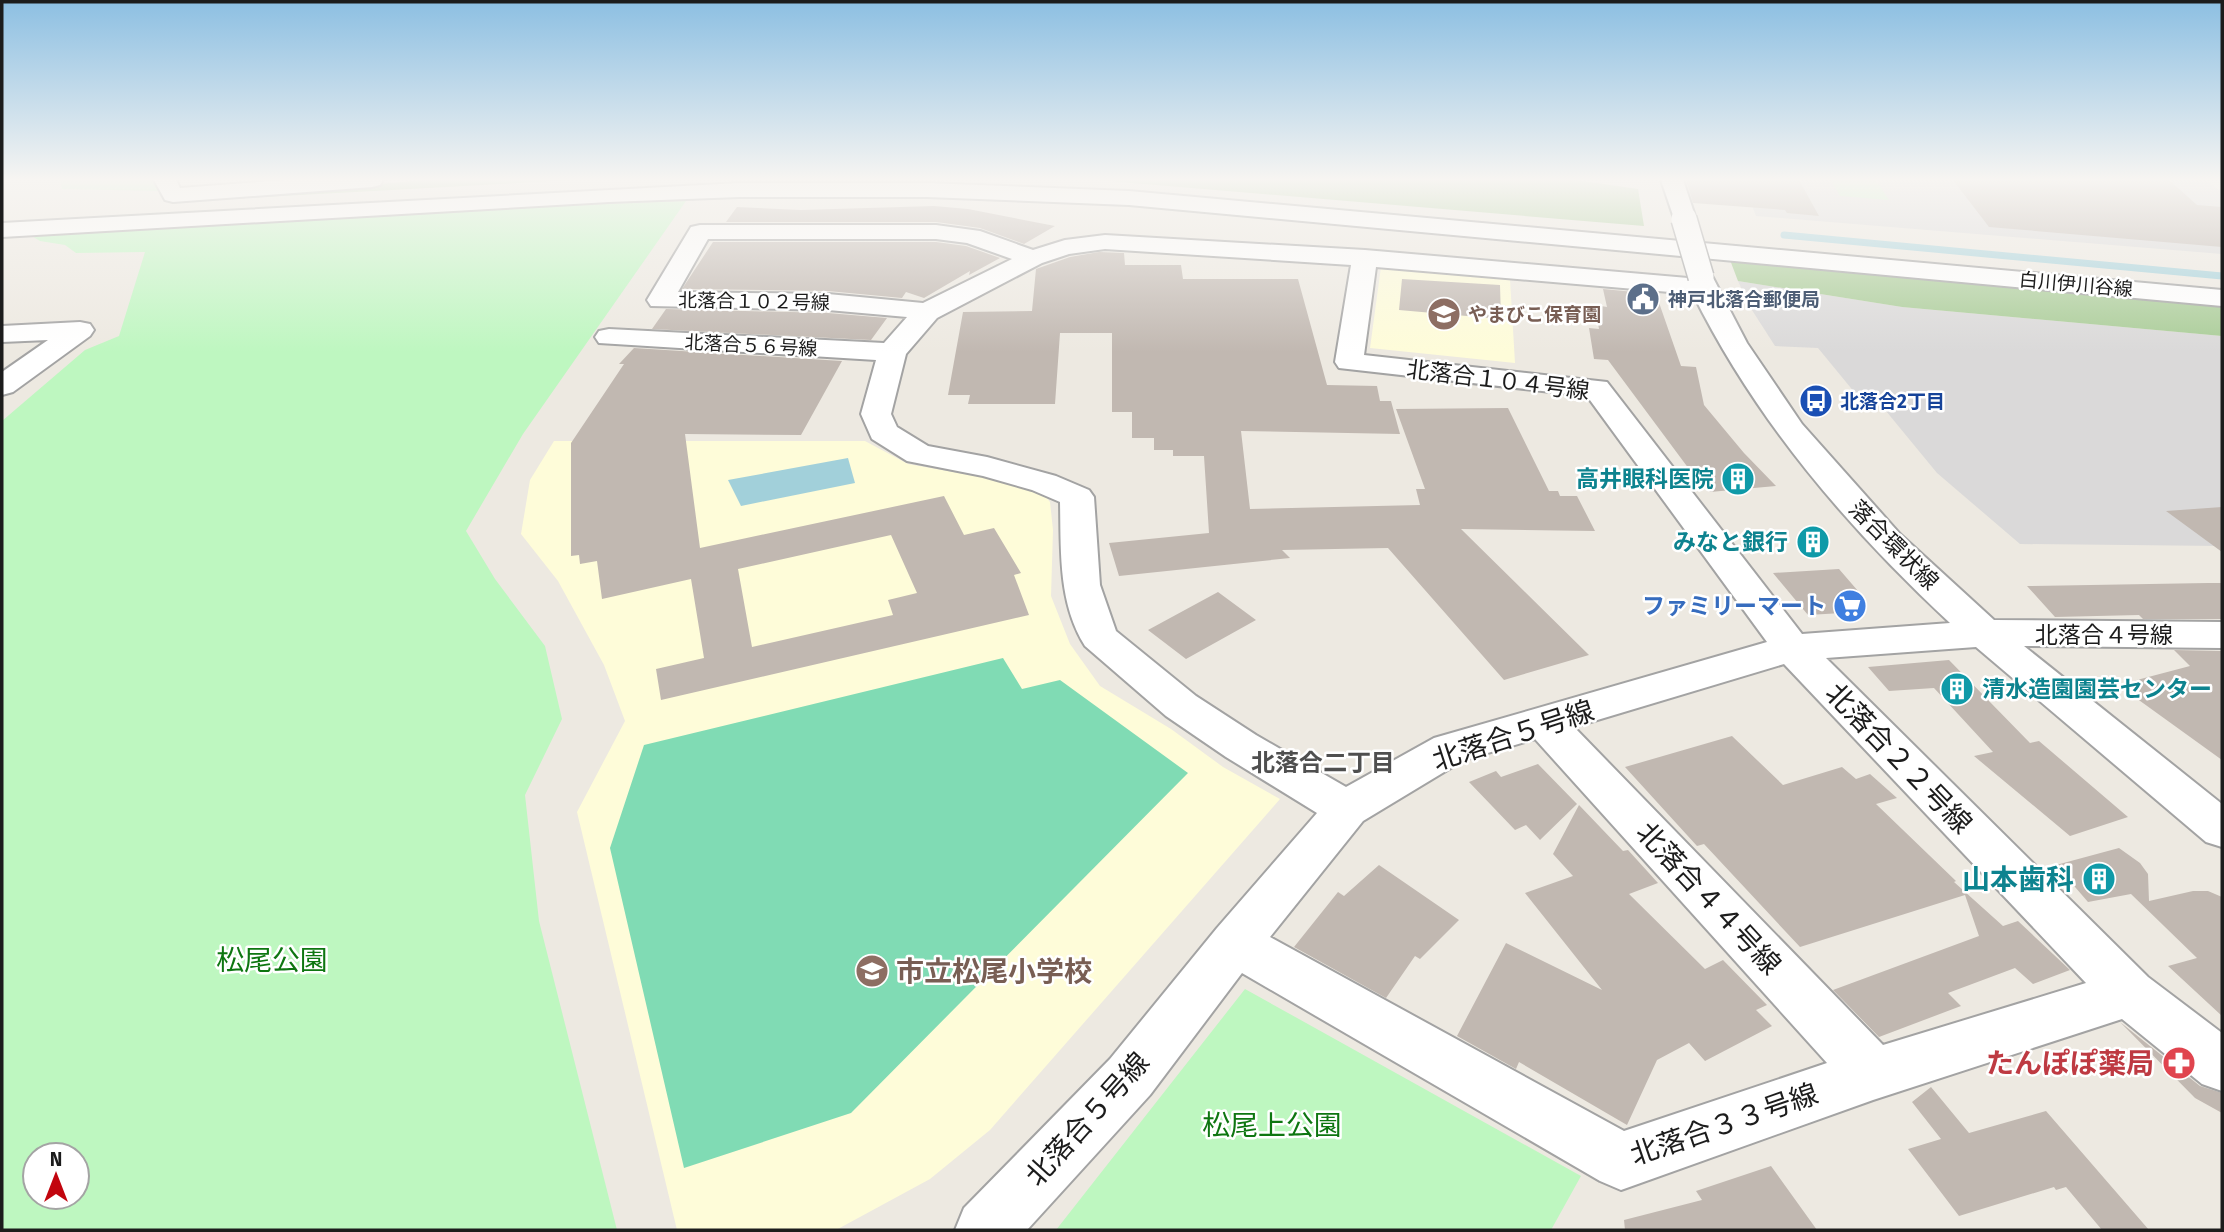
<svg xmlns="http://www.w3.org/2000/svg" width="2224" height="1232" viewBox="0 0 2224 1232" font-family="'Fira Sans','Noto Sans JP',sans-serif">
<style>
.residential{fill:#dad9d9}
.education{fill:#fefcd9}
.forest{fill:#a9cc97}
.park{fill:#bef7c0;fill-rule:evenodd}
.pitch{fill:#80dbb4}
.water{fill:#a2d0da}
.lines{fill:none;stroke-linecap:round;stroke-linejoin:round}
.stream{stroke:#a2d0da;stroke-width:7}
.building{fill:#c1b8b1;fill-rule:evenodd}
.minor-casing{stroke:#a3a3a3;stroke-width:4}
.minor{fill:#fff;fill-rule:evenodd}
.minor-bridge-casing{stroke:#a3a3a3;stroke-width:28;stroke-linecap:butt}
.minor-bridge{stroke:#fff;stroke-width:25}
.labels{text-anchor:middle;stroke-width:5;stroke-linejoin:round;paint-order:stroke}
.far-street-label{font-size:19px;fill:#1c1c1c;stroke:#fff}
.far-service-label{font-size:19px;font-weight:bold;fill:#4e5e75;stroke:#fff;text-anchor:start}
.far-education-label{font-size:19px;font-weight:bold;fill:#785e54;stroke:#fff;text-anchor:start}
.far-transit-label{font-size:19px;font-weight:bold;fill:#164399;stroke:#fff;text-anchor:start}
.street-label{font-size:23px;fill:#1c1c1c;stroke:#fff}
.culture-label{font-size:23px;font-weight:bold;fill:#0d838f;stroke:#fff;text-anchor:end}
.shop-label{font-size:23px;font-weight:bold;fill:#366cbe;stroke:#fff;text-anchor:end}
.neighbourhood-label{font-size:24px;font-weight:bold;fill:#4f4f4f;stroke:#fff}
.near-street-label{font-size:28px;fill:#1c1c1c;stroke:#fff}
.near-culture-label{font-size:28px;font-weight:bold;fill:#0d838f;stroke:#fff;text-anchor:end}
.near-park-label{font-size:28px;fill:#0e7611;stroke:#fff}
.near-education-label{font-size:28px;font-weight:bold;fill:#785e54;stroke:#fff;text-anchor:start}
.near-health-label{font-size:28px;font-weight:bold;fill:#be3a42;stroke:#fff;text-anchor:end}
</style>
<rect width="100%" height="100%" fill="#ede9e1"/>
<path class="residential" d="M1742,180H2207L2222,193V254L1756,216Z
M1738,281L1902,307L2222,336V546L2020,544L1937,473L1872,394L1855,393L1818,348L1775,346L1750,307Z"/>
<path class="education" d="M1381,267L1510,279L1515,363L1370,348Z
M554,441H865L908,464L993,479L1041,491L1050,502L1053,530L1051,596L1070,644L1100,686L1171,729L1223,767L1280,799L990,1130L930,1179L836,1230H677L577,812L625,721L604,665L558,581L521,534L530,480Z"/>
<path class="forest" d="M424,180H573L173,202Z
M1096,180H1576L1638,189L1644,226Z
M1730,260L2222,304V336L1902,307L1738,281Z"/>
<path class="park" d="M60,180H153L159,191L62,189Z
M1831,180H1876L1889,200L1840,196Z
M686,201L523,434L466,531L495,579L545,646L562,719L525,795L539,921L617,1230H2V421L85,350L119,336L145,252L76,253L65,245L40,241L30,235L413,211ZM35,1155H77V1197H35Z
M1245,989L1581,1176L1551,1230H1056Z"/>
<path class="pitch" d="M1003,658L1022,689L1060,680L1188,773L851,1113L684,1168L610,848L644,745Z"/>
<path class="water" d="M848,458L855,483L741,506L728,480Z"/>
<g class="lines">
<path class="stream" d="M1784,235L2222,276"/>
</g>
<path class="building" d="M1686,180H1799L1819,216L1787,213L1785,210L1693,203Z
M1953,180H2169L2197,205L2222,207V247L1989,227Z
M934,206L968,209L1055,226L1024,244L980,228L936,222H726L737,207L801,210Z
M713,242H936L966,246L1000,258L969,275L970,271L924,298L906,292L902,298L828,291L682,289Z
M1099,252L1124,253L1125,265H1181L1183,279H1298L1327,385L1377,386L1380,401H1391L1400,434L1241,431L1250,509L1420,505L1416,489H1425L1396,409L1508,408L1549,491H1558L1560,496H1577L1595,531L1461,529L1589,655L1504,680L1388,548L1282,550L1290,558L1119,576L1109,543L1209,533L1204,456H1173V450H1154V438H1132V412H1112V333H1060L1055,404H968L970,395H948L963,312L1032,311L1036,269L1070,257Z
M1402,279L1500,285L1501,319L1399,310Z
M1603,289L1656,294L1681,366L1696,367L1704,405L1744,453L1776,486L1710,492L1689,469L1608,360L1594,359L1589,328L1599,329L1595,305L1607,307Z
M666,309L828,313L887,318L871,340L652,329Z
M634,348L842,361L801,435L685,434L700,548L944,496L964,535L994,528L1021,573L1014,575L1029,615L661,700L656,669L704,658L691,579L602,599L597,561L580,564L579,555L571,556V443L624,364H619ZM891,535L917,593L888,600L893,615L752,647L738,569Z
M2222,507V552L2166,511Z
M1839,569L1858,591L1859,612L1808,615L1773,573Z
M2208,583H2222V619H2143L2139,615L2055,617L2027,586Z
M1218,592L1256,620L1186,659L1148,630Z
M2174,650L2222,651V760L2118,685L2190,666Z
M1949,660L2030,743L2039,741L2128,817L2070,836L1974,756L1993,752L1934,688L1889,691L1868,667Z
M1732,736L1783,785L1842,767L1856,779L1870,774L1897,798L1876,804L1956,881L1954,882L2003,926L2018,921L2070,970L2033,984L2015,968L1948,993L1961,1006L1879,1037L1833,990L1979,936L1965,895L1800,947L1704,844L1697,846L1625,767Z
M1538,764L1577,804L1540,840L1526,825L1515,830L1469,782L1496,771L1501,777Z
M1579,805L1623,851L1628,850L1658,883L1629,894L1705,969L1723,960L1767,1005L1756,1010L1772,1026L1705,1061L1689,1043L1657,1060L1627,1125L1519,1062L1516,1069L1457,1036L1506,943L1602,990L1525,893L1573,876L1553,854Z
M2119,848L2140,863L2148,874L2149,901L2193,891H2208L2222,897V1016L2168,966L2197,958L2131,894L2088,902L2056,865Z
M1379,865L1459,920L1420,959L1415,956L1386,998L1294,947L1338,892L1344,896Z
M2120,1022L2200,1086L2222,1093V1113L2195,1098Z
M1931,1087L1969,1133L2046,1111L2149,1230H2102L2066,1187L2056,1190L2054,1187L1959,1216L1908,1149L1941,1139L1912,1102Z
M1771,1166L1817,1230H1625L1624,1220L1702,1200L1696,1191Z"/>
<g class="lines">
<defs>
<path id="minor" d="M154,180H176L180,188L285,180H383L380,185L372,187L173,202L165,200Z
M1661,180H1683L1696,219L1692,224H1676Z
M739,183H927L1129,191L2222,290V306L1129,205L927,197H739L609,202L2,237V223Z
M700,225H936L980,231L1033,250L1065,240L1105,235L1365,250L1688,278L1692,272L1701,269L1710,272L1747,343L1802,424L1900,534L1994,620L2222,622V648L2024,646L2222,804V847L2206,842L1976,647L1826,658L2148,977L2222,1033V1091L2202,1084L2122,1019L1873,1100L1621,1190L1600,1181L1242,973L1150,1095L1027,1230H955L964,1208L1110,1059L1217,928L1317,813L1226,757L1166,716L1085,646C1058,603 1061,551 1060,502L1032,490L983,476L907,461L872,439L861,414L876,360L599,343L595,337L599,331L609,329L884,343L907,317L828,310L651,306L647,300L688,232L691,227ZM708,239H936L967,243L1012,259L923,303L828,294L678,292ZM1105,249L1351,265L1335,362L1339,368L1587,396L1767,642L1434,738L1346,787L1256,735L1196,696L1116,631L1100,585L1094,497L1089,490L1056,476L987,457L928,446L897,427L891,414L906,354L937,318L1042,263L1069,254ZM1376,267L1693,294C1756,421 1847,527 1950,623L1802,634L1607,382L1364,355ZM1784,664L2086,983L1883,1045L1574,727ZM1535,739L1827,1063L1624,1131L1270,937L1363,821L1464,760Z
M80,322L90,324L94,330L90,336L13,392L2,395V372L48,340L2,342V326Z"/>
</defs>
<use href="#minor" class="minor-casing"/>
<use href="#minor" class="minor"/>
<defs>
<path id="minor-bridge" d="M1684,219L1701,277"/>
</defs>
<use href="#minor-bridge" class="minor-bridge-casing"/>
<use href="#minor-bridge" class="minor-bridge"/>
</g>
<linearGradient id="sky" x2="0" y2="1"><stop stop-color="#8cbfe2"/><stop offset="0.51" stop-color="#f7f5f2"/><stop offset="1" stop-color="#f7f5f2" stop-opacity="0"/></linearGradient>
<rect width="2224" height="352" fill="url(#sky)"/>
<defs>
<symbol id="civic-disc" viewBox="-11 -11 22 22"><circle r="9.5" fill="#5c6f8a" stroke="#fff"/><path d="M-.6-6.5H3V-4.5H.6V-3L4-1V1h2V6H-6V1h2V-1L-.6-3ZM-1.2 2.5V6h2.4V2.5Z" fill="#fff"/></symbol>
<symbol id="school-disc" viewBox="-11 -11 22 22"><circle r="9.5" fill="#8d6e63" stroke="#fff"/><path d="M0-5L7-2L0 1L-7-2ZM-4 1L0 2.5L4 1V4Q0 6-4 4Z" fill="#fff"/></symbol>
<symbol id="bus-disc" viewBox="-11 -11 22 22"><circle r="9.5" fill="#1a4fb4" stroke="#fff"/><path d="M-5-6H5V4H4V6H2V4H-2V6H-4V4H-5ZM-3.5-4V0h7V-4ZM-3.5 1.2v1.5H-2V1.2ZM2 1.2v1.5H3.5V1.2Z" fill="#fff"/></symbol>
<symbol id="building-disc" viewBox="-11 -11 22 22"><circle r="9.5" fill="#0f9aa8" stroke="#fff"/><path d="M-4-6H4V6H1V3H-1V6H-4ZM-2.5-4.3h1.7v1.8h-1.7ZM.8-4.3h1.7v1.8H.8ZM-2.5-1h1.7V.8h-1.7ZM.8-1h1.7V.8H.8Z" fill="#fff"/></symbol>
<symbol id="supermarket-disc" viewBox="-11 -11 22 22"><circle r="9.5" fill="#3f7fe0" stroke="#fff"/><path d="M-6-5.5h2.5l.6 2H6L4.5 2H-2.5L-4.4-4H-6ZM-1.5 3.2a1.3 1.3 0 1 0 .1 0ZM3 3.2a1.3 1.3 0 1 0 .1 0Z" fill="#fff"/></symbol>
<symbol id="pharmacy-disc" viewBox="-11 -11 22 22"><circle r="9.5" fill="#e0444e" stroke="#fff"/><path d="M-2-6h4v4h4v4h-4v4h-4v-4h-4v-4h4Z" fill="#fff"/></symbol>
</defs>
<g fill-rule="evenodd">
<use href="#civic-disc" x="1624" y="280" width="38" height="38"/>
<use href="#school-disc" x="1425" y="295" width="38" height="38"/>
<use href="#bus-disc" x="1797" y="382" width="38" height="38"/>
<use href="#building-disc" x="1719" y="460" width="38" height="38"/>
<use href="#building-disc" x="1794" y="523" width="38" height="38"/>
<use href="#supermarket-disc" x="1831" y="587" width="38" height="38"/>
<use href="#building-disc" x="1938" y="670" width="38" height="38"/>
<use href="#building-disc" x="2080" y="860" width="38" height="38"/>
<use href="#school-disc" x="853" y="952" width="38" height="38"/>
<use href="#pharmacy-disc" x="2160" y="1044" width="38" height="38"/>
</g>
<g class="labels">
<g class="far-street-label">
<text transform="translate(2076 284) rotate(5)" y="7">白川伊川谷線</text>
<text transform="translate(754 301) rotate(1)" y="7">北落合１０２号線</text>
<text transform="translate(751 345) rotate(3)" y="7">北落合５６号線</text>
</g>
<g class="far-service-label">
<text x="1668" y="306">神戸北落合郵便局</text>
</g>
<g class="far-education-label">
<text x="1468" y="321">やまびこ保育園</text>
</g>
<g class="far-transit-label">
<text x="1840" y="408">北落合2丁目</text>
</g>
<g class="street-label">
<text transform="translate(1498 380) rotate(7)" y="8">北落合１０４号線</text>
<text transform="translate(1894 545) rotate(45)" y="8">落合環状線</text>
<text x="2104" y="643">北落合４号線</text>
</g>
<g class="culture-label">
<text x="1714" y="487">高井眼科医院</text>
<text x="1788" y="550">みなと銀行</text>
<text x="1982" y="697" text-anchor="start">清水造園園芸センター</text>
</g>
<g class="shop-label">
<text x="1826" y="614">ファミリーマート</text>
</g>
<g class="neighbourhood-label">
<text x="1323" y="771">北落合二丁目</text>
</g>
<g class="near-street-label">
<text transform="translate(1513 735) rotate(-18)" y="10">北落合５号線</text>
<text transform="translate(1899 758) rotate(46)" y="10">北落合２２号線</text>
<text transform="translate(1709 898) rotate(47)" y="10">北落合４４号線</text>
<text transform="translate(1087 1119) rotate(-48)" y="10">北落合５号線</text>
<text transform="translate(1724 1124) rotate(-19)" y="10">北落合３３号線</text>
</g>
<g class="near-culture-label">
<text x="2074" y="889">山本歯科</text>
</g>
<g class="near-park-label">
<text x="272" y="970">松尾公園</text>
<text x="1272" y="1135">松尾上公園</text>
</g>
<g class="near-education-label">
<text x="896" y="981">市立松尾小学校</text>
</g>
<g class="near-health-label">
<text x="2154" y="1073">たんぽぽ薬局</text>
</g>
</g>
<rect width="2224" height="1232" fill="none" stroke="#1c1c1c" stroke-width="7"/>
<g transform="translate(56 1176)"><circle r="33" fill="#ffffff" stroke="#a4a4a4" stroke-width="2"/>
<path d="M0-5L12 26L0 18L-12 26Z" fill="#c2050e"/>
<text y="-10" font-size="19" font-weight="bold" text-anchor="middle" fill="#1c1c1c">N</text>
</g>
</svg>
